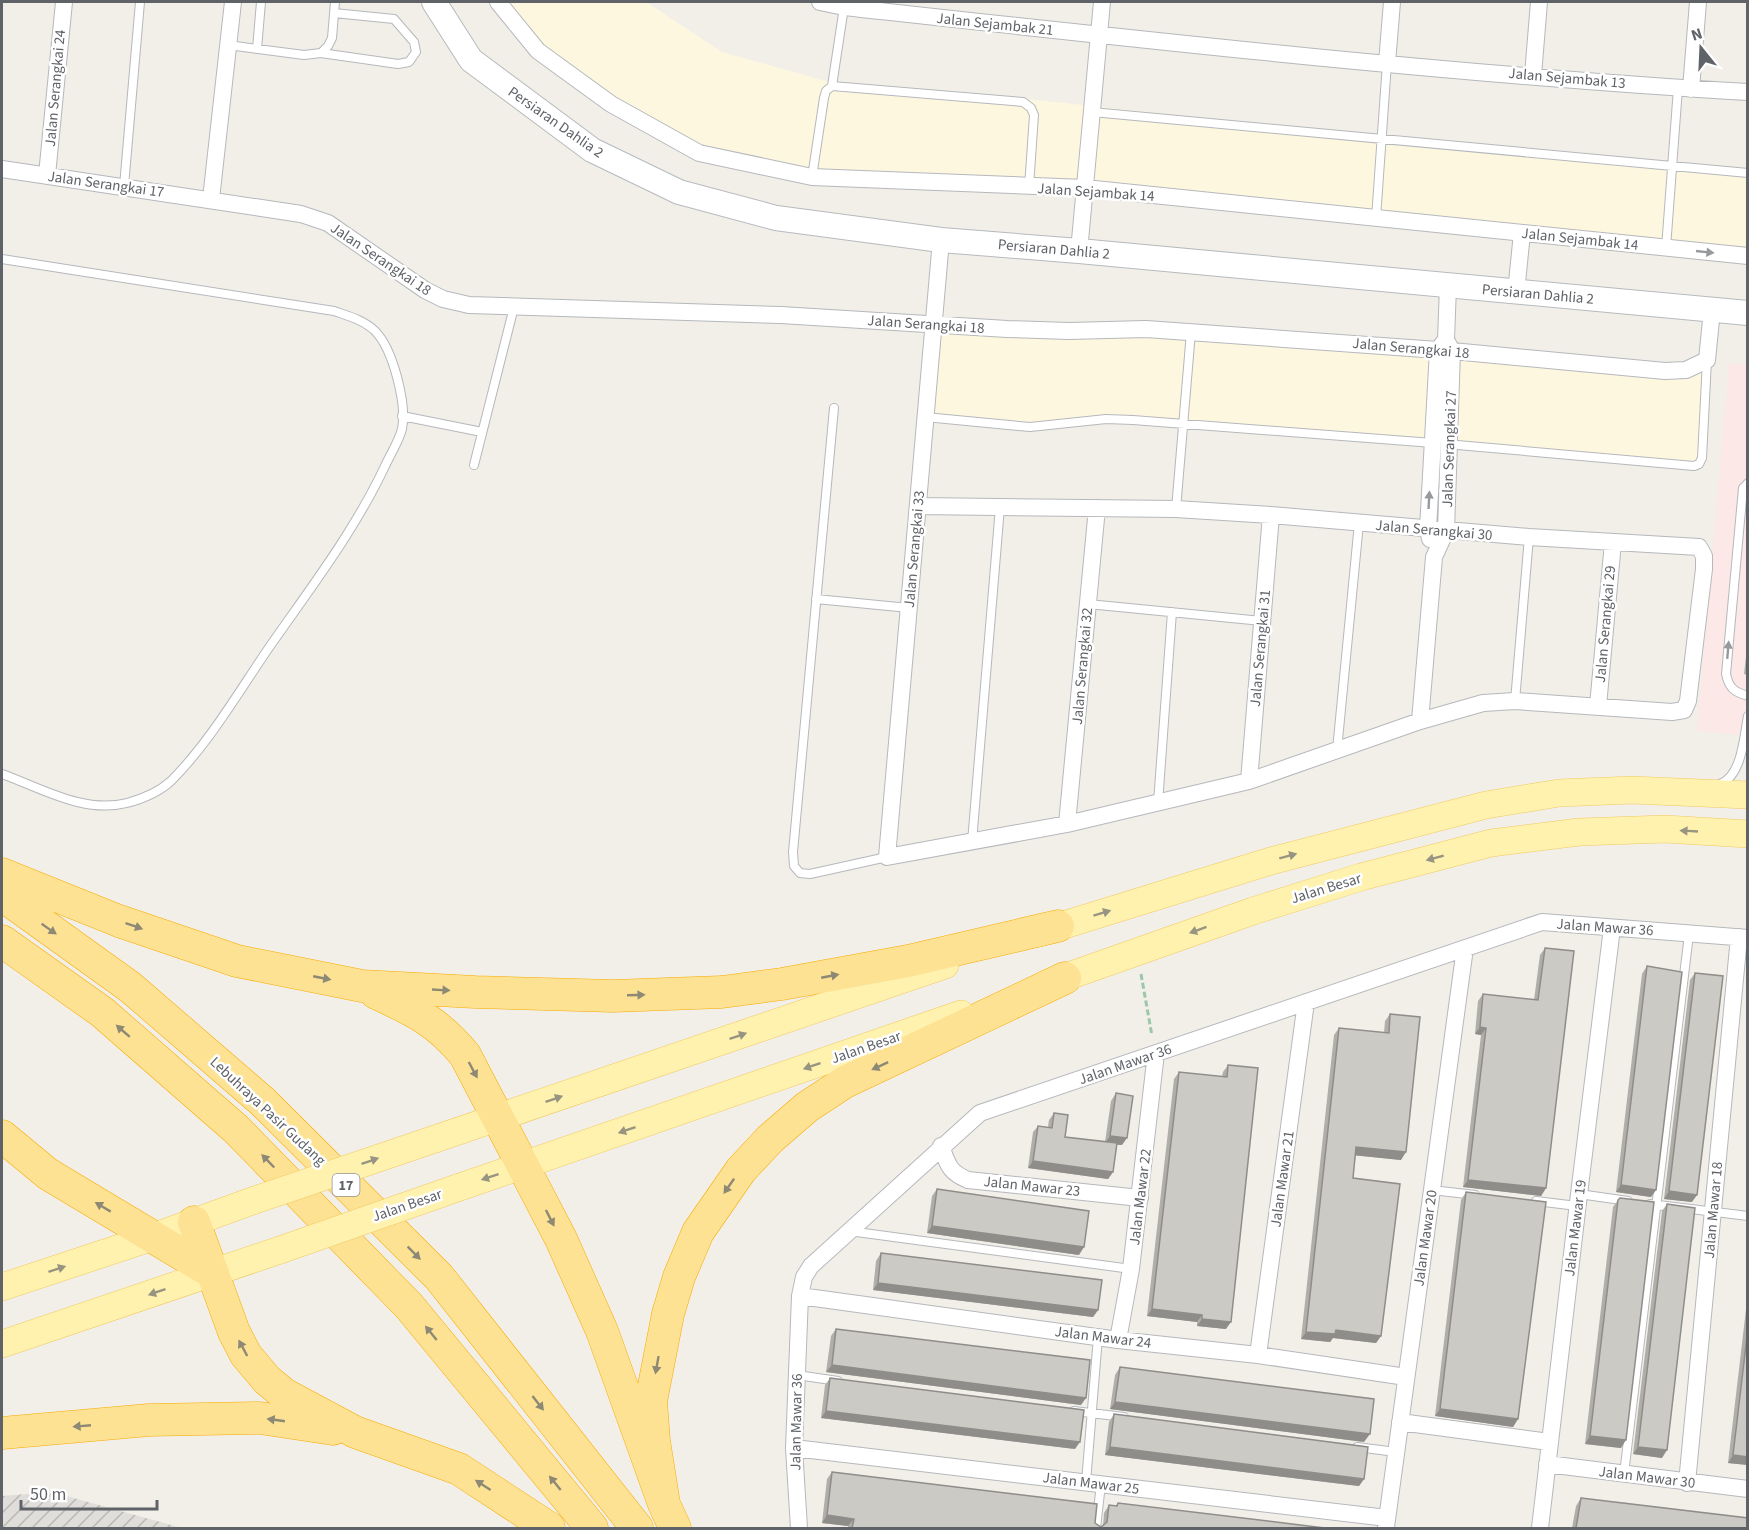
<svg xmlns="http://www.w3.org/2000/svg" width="1749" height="1530" viewBox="0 0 1749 1530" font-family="'Source Sans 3',sans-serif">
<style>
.commercial{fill:#fef7e0}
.industrial{fill:url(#industrial-furrows)}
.medical{fill:#fce8e6}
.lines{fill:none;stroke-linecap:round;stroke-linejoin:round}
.lane-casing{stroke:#b5b8bc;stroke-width:10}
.street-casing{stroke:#b5b8bc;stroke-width:18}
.secondary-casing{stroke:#b6babf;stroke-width:26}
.primary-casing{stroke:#f2c960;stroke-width:28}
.highway-casing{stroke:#f9ab00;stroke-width:33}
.path{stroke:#9cc7a9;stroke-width:3;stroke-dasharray:6 3;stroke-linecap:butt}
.lane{stroke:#fff;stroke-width:8}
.street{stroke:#fff;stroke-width:16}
.secondary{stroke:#fff;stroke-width:24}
.primary{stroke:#fff2af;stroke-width:27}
.highway{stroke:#fde293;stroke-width:32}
.primary-bridge-casing{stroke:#f2c960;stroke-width:28;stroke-linecap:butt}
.primary-bridge{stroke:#fff2af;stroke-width:27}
.wall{fill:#afaea9}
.shaded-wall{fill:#8f8d8a}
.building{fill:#cccac5;stroke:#8f8d8a;stroke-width:1.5}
.oneway{fill:#979a9d}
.oneway2{fill:#979581}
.oneway3{fill:#8e8975}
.labels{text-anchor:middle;stroke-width:5;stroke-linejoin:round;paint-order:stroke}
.shield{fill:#fff;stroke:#8f9295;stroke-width:1.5}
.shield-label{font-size:14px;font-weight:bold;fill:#5f6368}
.street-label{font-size:15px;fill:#5f6368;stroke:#fff}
</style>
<defs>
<pattern id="industrial-furrows" width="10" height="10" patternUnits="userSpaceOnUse" patternTransform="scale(1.5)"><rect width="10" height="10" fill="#e0deda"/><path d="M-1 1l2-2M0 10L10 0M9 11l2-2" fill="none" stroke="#b9b8b5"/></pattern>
</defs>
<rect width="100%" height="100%" fill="#f1efe8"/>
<path class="commercial" d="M490,2H646L722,52L826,81L1007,97L1233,121L1747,169V263L1104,196L698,161L533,56Z
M941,317L1066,325L1125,321L1215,326L1711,367L1706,460L1701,468L1693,470L1426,447L1107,423L1032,431L931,423Z"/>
<path class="industrial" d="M52,1492L182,1528H2V1496Z"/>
<path class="medical" d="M1729,363L1747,365V736L1697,731Z"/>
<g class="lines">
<defs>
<path id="lane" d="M228,45L304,55L321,53L328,46L332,38L335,2
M257,49L261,2
M321,53L398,64L409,62L416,52L414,42L394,19L334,13
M832,86L844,7
M1092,112L1748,173
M812,177L824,98L826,91L832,86L1023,102L1031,108L1034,115L1029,187
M124,186L140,2
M1376,218L1387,63
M1666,248L1678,88
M2,259L334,311C348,316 364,320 375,331C393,349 407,404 402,429C399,441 390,455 385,466C354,532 309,590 268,649C238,693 209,743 171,781C160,791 142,799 127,803C84,814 41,788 2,774
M834,408L793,852L794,866L800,873L810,874L887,857
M402,416L482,432
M925,417L1030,427L1106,419L1133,420L1433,443
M1446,444L1694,466L1699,464L1702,458L1707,360
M474,465L514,307
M1748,483L1743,488L1726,674C1729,688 1734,692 1748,696
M1176,509L1191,332
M816,599L909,608
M1088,604L1262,621
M1515,701L1529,537
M1337,750L1359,523
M1720,784C1742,776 1744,737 1748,716
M1158,803L1172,612
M972,842L1000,507
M1432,1190L1475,1195
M1579,1194L1628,1201
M1536,1201L1577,1206
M1650,1204L1748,1216
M849,1231L1131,1269
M797,1375L838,1381
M1074,1411L1124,1417
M1357,1447L1396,1452
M1624,1474L1689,934
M1086,1482L1098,1337
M1096,1528L1101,1484"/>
<path id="street" d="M498,2L538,51L611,104L699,153L812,177L1085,188L1748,256
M820,2L844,7C1144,40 1446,74 1748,92
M1387,63L1392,2
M1533,75L1539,2
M1691,89L1698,2
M2,169L301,214L328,223L425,290L443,299L469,305L781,315L1007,329L1069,331L1146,329L1452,351L1665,371L1686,370L1707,360L1712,310
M47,175L64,2
M211,199L233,2
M1079,251L1102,2
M1516,292L1522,233
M918,506L1176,509L1271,515L1529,537L1699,547L1704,556V569L1688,701L1684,710L1672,712L1515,701L1483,703L1420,721L1249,781L1067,824L887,857C905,652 923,446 941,240
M1430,539L1428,529L1438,350L1444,342
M1598,706L1613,542
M1420,721L1434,557L1446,531L1452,351L1446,340L1448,286
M1249,781L1271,515
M1067,824L1097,508
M941,1146C948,1165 949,1172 968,1180L1140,1198
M800,1296L1118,1340L1258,1355L1406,1377
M1118,1340L1131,1269L1156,1053
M1258,1355L1306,1002
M1400,1422L1549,1442
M794,1448L1387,1518
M1547,1464L1748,1489
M1687,1483L1739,937
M1386,1527L1465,948
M799,1528L794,1448L800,1296L804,1277L811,1266L980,1113L1542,922L1748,938
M1540,1528L1579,1194L1612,928"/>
<path id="secondary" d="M434,2L471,60L592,150L679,192L776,218L941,240L1079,251L1748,313"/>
<path id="primary" d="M1038,933L1271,861L1486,805L1559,793L1632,790L1748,795
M1046,984L1253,911L1361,877L1491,843L1579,832L1665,829L1748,834
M435,1139L945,965
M457,1188L961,1014
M2,1287L153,1237L255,1200
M2,1344L280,1250"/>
<path id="highway" d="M2,874L119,921L237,961L362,986L475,992L613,996L722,992L782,984L908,961L1058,926
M2,895L130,987L262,1101L439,1277L637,1528
M2,941L102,1012L236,1129L409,1306L592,1528
M376,993C415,1011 438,1022 465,1055L561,1239L602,1331L664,1504L675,1528
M2,1136L48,1174L213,1273
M194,1222L234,1332L246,1355L267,1380L284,1394L355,1432L459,1469L549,1528
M2,1433L149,1420L260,1418L333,1429
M664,1504L654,1441L651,1401L668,1314L679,1277L698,1232L741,1170L770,1139L807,1107L845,1082L1065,978"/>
</defs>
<use href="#lane" class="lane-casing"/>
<use href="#street" class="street-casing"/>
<use href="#secondary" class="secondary-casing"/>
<use href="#primary" class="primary-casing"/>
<use href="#highway" class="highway-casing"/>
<path class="path" d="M1141,974L1152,1036"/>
<use href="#lane" class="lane"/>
<use href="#street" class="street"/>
<use href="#secondary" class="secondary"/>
<use href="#primary" class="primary"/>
<use href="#highway" class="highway"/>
<defs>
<path id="primary-bridge" d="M255,1200L435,1139
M280,1250L457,1188"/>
</defs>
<use href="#primary-bridge" class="primary-bridge-casing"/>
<use href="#primary-bridge" class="primary-bridge"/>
</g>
<path class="wall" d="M1748,639V675L1744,674Z
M1545,948L1546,1188L1541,1196L1463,1187L1481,1035L1475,1034L1478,1001L1483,994L1534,1000L1540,955Z
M1647,966L1656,1190L1651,1197L1616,1192L1642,974Z
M1695,973L1692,1202L1664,1199L1690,980Z
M1390,1014L1401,1160L1355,1155L1353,1178L1381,1336L1376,1343L1333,1338L1330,1342L1301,1339L1334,1035L1339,1028L1384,1033L1385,1021Z
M1228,1065L1226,1329L1197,1326V1322L1147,1316L1174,1079L1179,1072L1222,1077L1223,1072Z
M1116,1093L1122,1145H1117L1113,1172L1108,1179L1028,1168L1033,1132L1038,1126L1048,1127L1049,1120L1054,1113L1065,1137L1105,1142L1111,1101Z
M937,1189L1079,1255L927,1233L932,1196Z
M1466,1192L1518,1419L1513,1427L1435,1416L1461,1200Z
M1618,1200L1621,1448L1585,1444L1613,1207Z
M1667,1204L1662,1458L1633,1454L1662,1211Z
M881,1253L1098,1310L1093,1317L873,1290L876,1261Z
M1748,1292V1465L1728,1463Z
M836,1329L1081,1405L826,1372L831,1336Z
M1120,1367L1364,1442L1110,1409L1115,1375Z
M830,1378L1075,1449L821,1418L825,1385Z
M1114,1414L1364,1479L1359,1486L1105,1455L1109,1422Z
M832,1472L1095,1523L1101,1527L1103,1526L1104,1513L1109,1505L1116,1506L1118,1503L1325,1528H848V1526L822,1523L827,1479Z
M1581,1498L1748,1528H1572L1576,1506Z"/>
<path class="shaded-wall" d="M1480,1027L1486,1028L1481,1035L1475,1034Z
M1110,1136L1127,1138L1122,1145L1105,1143Z
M1356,1147L1406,1152L1401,1160L1351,1155Z
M1033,1161L1113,1172L1108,1179L1028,1168Z
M1468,1180L1546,1188L1541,1196L1463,1187Z
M1621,1185L1656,1190L1651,1197L1616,1192Z
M1669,1191L1697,1195L1692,1202L1664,1199Z
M932,1226L1084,1247L1079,1255L927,1233Z
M878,1283L1098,1310L1093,1317L873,1290Z
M1152,1309L1202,1315L1197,1322L1147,1316Z
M1202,1319L1231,1322L1226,1329L1197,1326Z
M1336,1330L1381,1336L1376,1343L1333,1338L1330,1342L1301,1339L1306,1332Z
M832,1365L1086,1398L1081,1405L826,1372Z
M1115,1402L1370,1434L1364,1442L1110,1409Z
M1440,1409L1518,1419L1513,1427L1435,1416Z
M826,1411L1080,1442L1075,1449L821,1418Z
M1590,1436L1626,1440L1621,1448L1585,1444Z
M1110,1447L1364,1479L1359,1486L1105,1455Z
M1638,1447L1667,1450L1662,1458L1633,1454Z
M1733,1455L1748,1457V1465L1728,1463Z
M827,1515L854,1519L848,1526L822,1523Z"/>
<path class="building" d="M1545,948L1574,951L1546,1188L1468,1180L1486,1028L1480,1027L1483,994L1538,1000Z
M1647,966L1682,972L1656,1190L1621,1185Z
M1695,973L1723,976L1697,1195L1669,1191Z
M1390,1014L1420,1017L1406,1152L1356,1147L1353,1178L1400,1184L1381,1336L1336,1330L1335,1334L1306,1332L1339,1028L1389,1033Z
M1228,1065L1258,1068L1231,1322L1202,1319V1315L1152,1309L1179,1072L1227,1077Z
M1116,1093L1133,1096L1127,1138L1110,1136Z
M1054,1113L1068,1115L1065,1137L1117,1143L1113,1172L1033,1161L1038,1126L1052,1128Z
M937,1189L1089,1211L1084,1247L932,1226Z
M1466,1192L1546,1202L1518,1419L1440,1409Z
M1620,1198L1654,1202L1626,1440L1590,1436L1618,1200Z
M1667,1204L1695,1208L1667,1450L1638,1447Z
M881,1253L1102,1280L1098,1310L878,1283Z
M1748,1328V1457L1733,1455Z
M836,1329L1090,1360L1086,1398L832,1365Z
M1120,1367L1374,1399L1370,1434L1115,1402Z
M830,1378L1084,1410L1080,1442L826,1411Z
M1114,1414L1368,1447L1364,1479L1110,1447Z
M832,1472L1097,1504L1095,1523L1101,1527L1107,1522L1109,1505L1117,1506L1118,1503L1325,1528H852L854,1519L827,1515Z
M1581,1498L1748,1518V1528H1576Z"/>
<defs><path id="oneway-solid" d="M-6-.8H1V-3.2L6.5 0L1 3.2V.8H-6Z" transform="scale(1.5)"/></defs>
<g class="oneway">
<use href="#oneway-solid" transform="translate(1705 252) rotate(6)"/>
<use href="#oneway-solid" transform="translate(1429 500) rotate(-87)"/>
<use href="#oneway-solid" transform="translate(1728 650) rotate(-85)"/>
</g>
<g class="oneway2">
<use href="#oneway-solid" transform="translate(1689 831) rotate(-177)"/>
<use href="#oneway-solid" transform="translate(1288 856) rotate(-15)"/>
<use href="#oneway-solid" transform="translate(1435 858) rotate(165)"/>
<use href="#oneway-solid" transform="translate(1102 913) rotate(-17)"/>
<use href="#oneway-solid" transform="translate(1198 930) rotate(160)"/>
<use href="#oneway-solid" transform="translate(738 1036) rotate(-19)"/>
<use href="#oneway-solid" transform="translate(812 1066) rotate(161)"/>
<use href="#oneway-solid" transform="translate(554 1099) rotate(-19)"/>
<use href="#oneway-solid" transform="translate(627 1130) rotate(161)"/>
<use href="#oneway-solid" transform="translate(370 1161) rotate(-19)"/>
<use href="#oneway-solid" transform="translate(490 1177) rotate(162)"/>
<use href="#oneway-solid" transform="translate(57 1269) rotate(-18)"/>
<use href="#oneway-solid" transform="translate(157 1292) rotate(161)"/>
</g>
<g class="oneway3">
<use href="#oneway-solid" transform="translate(134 926) rotate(19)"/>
<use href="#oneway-solid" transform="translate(49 929) rotate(35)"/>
<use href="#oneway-solid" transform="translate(830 976) rotate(-11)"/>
<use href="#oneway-solid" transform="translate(322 978) rotate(11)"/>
<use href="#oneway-solid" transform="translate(441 990) rotate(3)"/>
<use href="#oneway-solid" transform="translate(636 995) rotate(-2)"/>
<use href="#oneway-solid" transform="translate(123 1031) rotate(-139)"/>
<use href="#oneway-solid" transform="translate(880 1066) rotate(155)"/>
<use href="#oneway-solid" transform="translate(473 1070) rotate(62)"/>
<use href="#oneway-solid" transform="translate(268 1161) rotate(-134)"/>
<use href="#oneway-solid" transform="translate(729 1186) rotate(125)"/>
<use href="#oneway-solid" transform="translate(103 1207) rotate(-149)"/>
<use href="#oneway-solid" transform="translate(550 1218) rotate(63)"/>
<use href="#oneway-solid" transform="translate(414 1253) rotate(45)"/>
<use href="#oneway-solid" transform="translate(431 1333) rotate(-129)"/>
<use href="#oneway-solid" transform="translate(243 1348) rotate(-118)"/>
<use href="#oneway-solid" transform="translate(657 1365) rotate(100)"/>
<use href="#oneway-solid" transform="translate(538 1403) rotate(52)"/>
<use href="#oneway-solid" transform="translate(276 1420) rotate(-172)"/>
<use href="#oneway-solid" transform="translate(82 1426) rotate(175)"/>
<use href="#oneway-solid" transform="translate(555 1483) rotate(-129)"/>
<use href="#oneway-solid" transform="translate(483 1485) rotate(-147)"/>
</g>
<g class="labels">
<rect class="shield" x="332.5" y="1174" width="27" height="22" rx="4.5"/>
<g class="shield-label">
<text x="346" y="1190">17</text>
</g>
<g class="street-label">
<text transform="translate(995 24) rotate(6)" y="5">Jalan Sejambak 21</text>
<text transform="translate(1567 78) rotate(5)" y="5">Jalan Sejambak 13</text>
<text transform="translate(55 88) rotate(-85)" y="5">Jalan Serangkai 24</text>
<text transform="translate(556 122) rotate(35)" y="5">Persiaran Dahlia 2</text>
<text transform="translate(106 184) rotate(8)" y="5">Jalan Serangkai 17</text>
<text transform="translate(1096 192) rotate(4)" y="5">Jalan Sejambak 14</text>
<text transform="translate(1580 239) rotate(6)" y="5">Jalan Sejambak 14</text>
<text transform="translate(1054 249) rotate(5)" y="5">Persiaran Dahlia 2</text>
<text transform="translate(381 259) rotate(34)" y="5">Jalan Serangkai 18</text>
<text transform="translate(1538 294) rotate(5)" y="5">Persiaran Dahlia 2</text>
<text transform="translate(926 324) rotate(4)" y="5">Jalan Serangkai 18</text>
<text transform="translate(1411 348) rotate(5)" y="5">Jalan Serangkai 18</text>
<text transform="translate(1449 449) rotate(-88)" y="5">Jalan Serangkai 27</text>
<text transform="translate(1434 530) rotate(5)" y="5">Jalan Serangkai 30</text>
<text transform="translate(914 549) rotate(-85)" y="5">Jalan Serangkai 33</text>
<text transform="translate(1605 624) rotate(-85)" y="5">Jalan Serangkai 29</text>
<text transform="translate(1260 648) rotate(-85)" y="5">Jalan Serangkai 31</text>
<text transform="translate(1082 666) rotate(-85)" y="5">Jalan Serangkai 32</text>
<text transform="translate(1326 888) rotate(-17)" y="5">Jalan Besar</text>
<text transform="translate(1605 927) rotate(4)" y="5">Jalan Mawar 36</text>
<text transform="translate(866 1047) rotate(-19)" y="5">Jalan Besar</text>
<text transform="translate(1125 1064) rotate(-19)" y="5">Jalan Mawar 36</text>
<text transform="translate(268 1111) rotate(43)" y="5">Lebuhraya Pasir Gudang</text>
<text transform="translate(1282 1179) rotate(-82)" y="5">Jalan Mawar 21</text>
<text transform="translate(1032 1186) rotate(6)" y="5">Jalan Mawar 23</text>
<text transform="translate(1140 1197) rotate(-83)" y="5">Jalan Mawar 22</text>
<text transform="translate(407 1205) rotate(-19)" y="5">Jalan Besar</text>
<text transform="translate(1713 1210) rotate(-85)" y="5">Jalan Mawar 18</text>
<text transform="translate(1575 1228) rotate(-83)" y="5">Jalan Mawar 19</text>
<text transform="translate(1425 1238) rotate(-82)" y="5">Jalan Mawar 20</text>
<text transform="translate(1103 1337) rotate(7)" y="5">Jalan Mawar 24</text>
<text transform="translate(796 1422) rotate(-89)" y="5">Jalan Mawar 36</text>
<text transform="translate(1647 1477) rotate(7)" y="5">Jalan Mawar 30</text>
<text transform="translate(1091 1483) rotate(7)" y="5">Jalan Mawar 25</text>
</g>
</g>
<rect width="1749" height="1530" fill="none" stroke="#5f6368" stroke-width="6"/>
<g transform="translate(1701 48) rotate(342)" stroke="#ffffff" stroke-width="4.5" paint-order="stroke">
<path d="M0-4.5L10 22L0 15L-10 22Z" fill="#5f6368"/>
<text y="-9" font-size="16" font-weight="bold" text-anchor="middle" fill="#5f6368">N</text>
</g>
<path d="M21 1500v9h136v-9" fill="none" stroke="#5f6368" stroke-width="3"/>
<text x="30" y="1500" font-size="18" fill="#5f6368" stroke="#ffffff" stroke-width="4.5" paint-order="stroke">50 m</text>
</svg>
